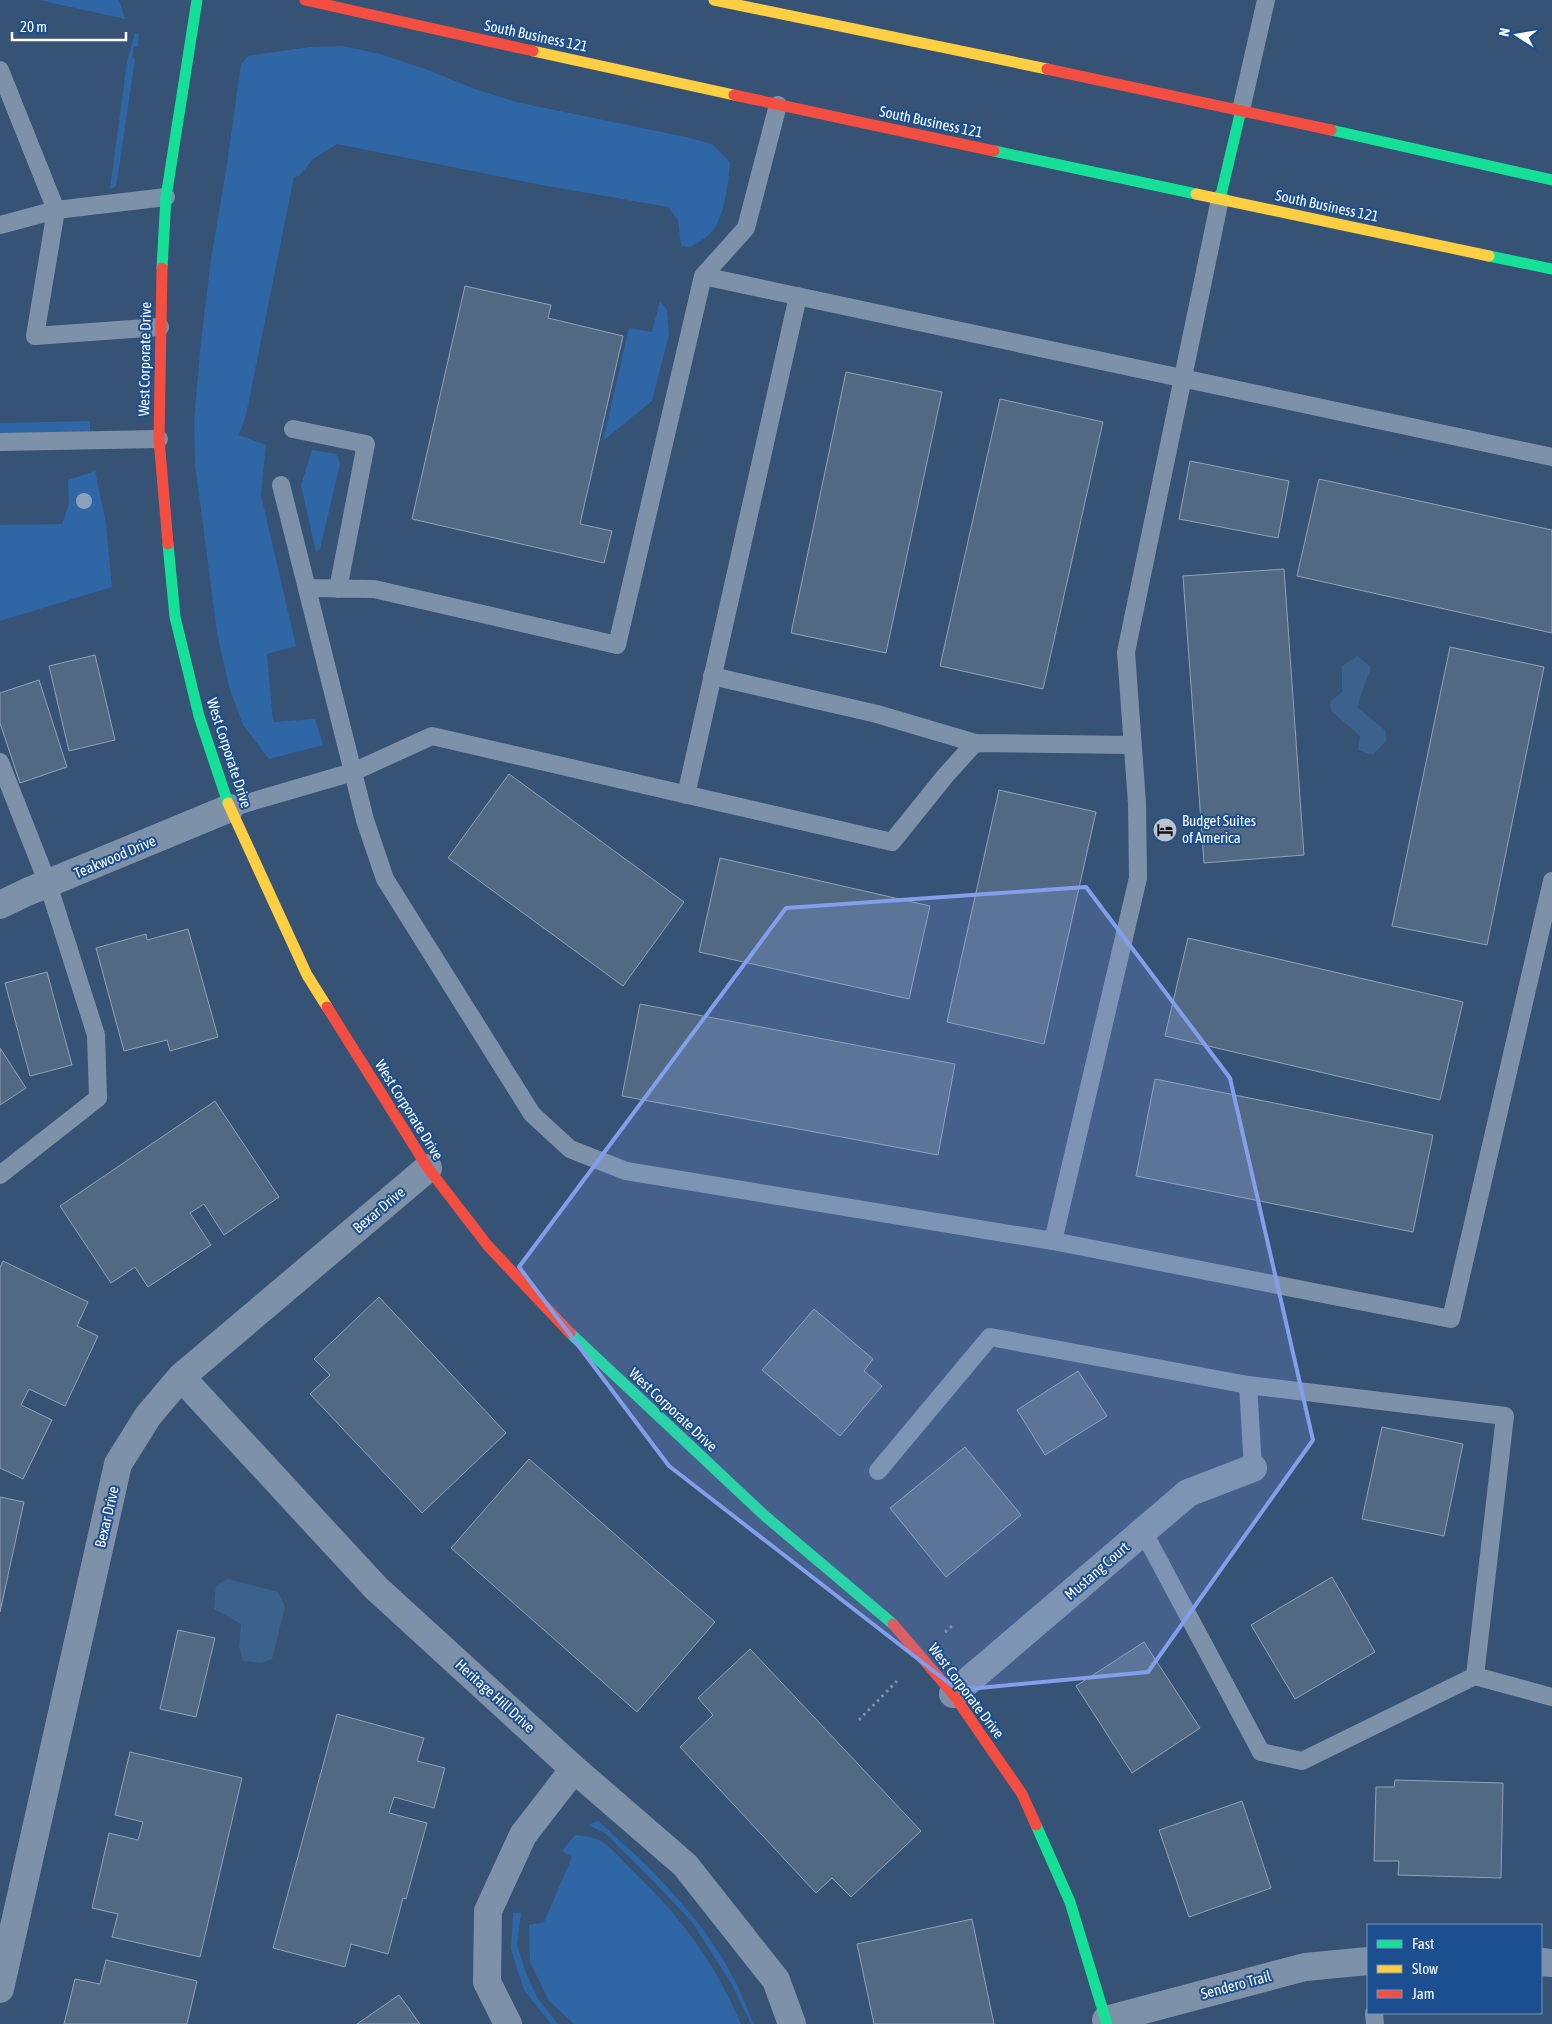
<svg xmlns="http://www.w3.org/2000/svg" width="1552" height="2024" viewBox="0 0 1552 2024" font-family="'Asap Condensed',sans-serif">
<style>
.green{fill:#2f66a5}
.water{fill:#3b618d}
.building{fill:#526984;stroke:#92a2b6}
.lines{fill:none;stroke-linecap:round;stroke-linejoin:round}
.path{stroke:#7d92a8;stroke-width:3;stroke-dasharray:2.5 4;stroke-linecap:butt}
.lane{stroke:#7d92a8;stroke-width:18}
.street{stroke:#7d92a8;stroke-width:28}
.fast{stroke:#16e098;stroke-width:11}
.slow{stroke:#ffcf43;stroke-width:11}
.jam{stroke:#f24e42;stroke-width:11}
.tree{fill:#8aa2be}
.marked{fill:#839eea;fill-opacity:0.2;stroke:#839eea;stroke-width:4;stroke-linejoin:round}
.labels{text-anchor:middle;stroke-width:4;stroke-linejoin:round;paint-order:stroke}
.street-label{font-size:15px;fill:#fff;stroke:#1b4f8f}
.poi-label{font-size:15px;fill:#fff;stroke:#1b4f8f;text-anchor:start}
</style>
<rect width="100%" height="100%" fill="#365274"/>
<path class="green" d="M39,0H119L125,19Z
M135,33L139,34L138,47L134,46L132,58L135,59L117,181L115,187L110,189L127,62Z
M343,46L380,54L428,70L475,89L516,102L686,137L712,144L730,162C729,180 724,221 710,234C705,239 696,243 690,247L681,246L678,220L668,207L547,186L337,144L313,159L299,176L294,177L246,415L239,435L266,445L261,495L296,646L267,654L273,722L315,719L323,745L269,759L243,725L229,687L217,633L195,464L194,421L201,342L211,259L227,164L241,64L248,56L309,47Z
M660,301L667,310L669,335L652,401L603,441L629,328L652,332Z
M90,421V437L0,440V423Z
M312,450L337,454L340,464L320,549L316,552L301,485Z
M95,471L106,523L112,587L0,621V525L62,524L69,504L68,480Z
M598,1821C663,1878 726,1941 753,2024H751L732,1985L692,1922L658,1886L605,1833L588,1825Z
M575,1835C580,1836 588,1836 594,1838C607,1842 619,1857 629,1867C679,1915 714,1960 741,2024H574L549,2001L530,1962L529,1925L544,1922L572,1857L562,1851Z
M513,1913H521L517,1945L526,1973L538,1999L558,2024H551L524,1990L511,1949Z"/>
<path class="water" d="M1357,656L1371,667L1357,707L1385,730L1387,740L1373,755L1358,750L1360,736L1331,711L1330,702L1342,692V666Z
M228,1579L278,1592L285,1607L272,1659L262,1663L243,1661L239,1647L241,1624L214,1609L216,1585Z"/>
<path class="building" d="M465,286L551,305L548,318L623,336L580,524L612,531L604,563L412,519Z
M846,372L942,392L886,653L791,633Z
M1000,399L1103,422L1043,689L940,666Z
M1190,461L1289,481L1278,538L1179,519Z
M1319,479L1552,530V633L1297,576Z
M1284,569L1304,855L1204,863L1183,576Z
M1450,647L1544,667L1487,945L1392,926Z
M95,655L115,740L69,751L49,666Z
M39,680L67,767L20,783L0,723V693Z
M509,774L684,902L623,986L448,858Z
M999,790L1096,812L1044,1044L947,1022Z
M720,858L930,906L909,999L699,952Z
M188,929L218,1037L170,1051L167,1040L124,1051L96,948L146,934L147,940Z
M1188,938L1463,1002L1440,1100L1165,1036Z
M47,972L72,1065L30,1076L5,983Z
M640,1004L955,1064L938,1155L622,1096Z
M0,1048L26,1088L0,1105Z
M1155,1079L1433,1135L1413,1232L1136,1176Z
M215,1101L279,1197L224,1235L204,1204L190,1213L211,1245L148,1287L135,1267L111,1283L60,1206Z
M3,1261L88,1302L77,1326L98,1336L65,1406L29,1389L21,1405L52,1420L23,1479L0,1468V1267Z
M379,1297L506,1433L422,1513L310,1394L330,1375L314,1359Z
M814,1309L873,1359L864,1371L882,1386L840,1436L762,1370Z
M1078,1371L1107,1416L1045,1455L1017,1410Z
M1382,1427L1463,1444L1444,1536L1362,1519Z
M965,1447L1021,1515L946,1577L890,1508Z
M529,1459L715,1622L637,1712L451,1548Z
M0,1497L24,1502L0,1612Z
M1332,1577L1375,1652L1295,1699L1251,1625Z
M178,1630L215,1638L196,1717L160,1709Z
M1144,1642L1200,1728L1132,1773L1076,1686Z
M750,1649L921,1831L851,1897L832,1878L816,1893L680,1747L713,1715L698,1698Z
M337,1714L424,1738L417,1761L445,1768L434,1808L394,1797L389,1813L427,1823L406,1899L403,1898L388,1954L351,1944L345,1967L273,1948Z
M130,1752L242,1778L200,1957L112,1937L118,1914L92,1908L109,1833L138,1840L143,1822L115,1815Z
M1395,1780L1503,1783L1501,1878L1398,1875L1399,1861H1374L1376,1787H1394Z
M1242,1801L1271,1888L1189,1917L1159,1830Z
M972,1919L994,2024H874L857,1944Z
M106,1960L197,1981L187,2024H64L75,1979L100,1984Z
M399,1995L420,2024H357Z"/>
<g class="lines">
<path class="path" d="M945,1632L952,1626
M859,1720L897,1681"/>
<path class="lane" d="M0,70L56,210L35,336L160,327
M1241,110L1266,0
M0,225L56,210L166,197
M703,276L1552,457
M293,429L366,444L338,589
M0,442L159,439
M281,485L365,820L385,879L532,1114L570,1149L626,1171L1053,1241L1451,1319L1552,881
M307,588L374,589L617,645L703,276L746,228L778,105
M712,676L877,714L975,743
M0,762L48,884L96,1035L98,1098L0,1175
M686,795L798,296
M230,808L353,772L432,736L892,842L946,775L975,743L1132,745
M1053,1241L1138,878L1137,803L1126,652L1220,199
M1248,1385L1505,1416L1475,1676
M878,1471L990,1337L1248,1385L1253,1468
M1143,1531L1261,1752L1302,1761L1475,1676L1552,1697
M1374,2013L1375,2024"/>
<path class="street" d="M0,905L27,892L230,808
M181,1377L376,1588L574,1769L685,1865L776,1980L792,2024
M953,1694L1188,1493L1253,1468
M1541,1962L1552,1963
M0,1989L118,1464L148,1416L181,1377L428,1168
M1106,2020L1305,1967L1368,1961
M508,2024L487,1982L488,1911L523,1835L574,1769"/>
<path class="fast" d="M1331,130L1552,180
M994,151L1196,194
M1220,199L1241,110
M1489,256L1552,269
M162,268L166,197L197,0
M168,544L175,617L199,716L228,803
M570,1333L765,1516L893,1624
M1036,1825L1070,1902L1107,2024"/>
<path class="slow" d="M714,0L1047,69
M533,51L734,95
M1196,194L1489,256
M228,803L307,975L327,1007"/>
<path class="jam" d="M305,0L533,51
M1047,69L1331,130
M734,95L994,151
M162,268L159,439L168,544
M327,1007L428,1168L488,1246L570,1333
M893,1624L953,1694L1022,1794L1036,1825"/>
</g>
<circle class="tree" cx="84" cy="501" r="8"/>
<path class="marked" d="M1086,887L1230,1078L1313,1440L1148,1672L958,1690L669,1466L519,1267L786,908Z"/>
<defs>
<symbol id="hotel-disc" viewBox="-11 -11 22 22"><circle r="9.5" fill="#b9c2ce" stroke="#1b4f8f"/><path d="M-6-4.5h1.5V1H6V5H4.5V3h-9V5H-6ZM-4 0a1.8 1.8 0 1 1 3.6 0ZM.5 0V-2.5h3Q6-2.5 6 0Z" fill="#111"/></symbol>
</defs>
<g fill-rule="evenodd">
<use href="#hotel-disc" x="1151" y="816" width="28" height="28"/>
</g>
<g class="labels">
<g class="street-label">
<text transform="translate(536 36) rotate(12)" y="5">South Business 121</text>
<text transform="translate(931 122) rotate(12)" y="5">South Business 121</text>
<text transform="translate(1327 206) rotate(12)" y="5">South Business 121</text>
<text transform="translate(145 359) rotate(-89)" y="5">West Corporate Drive</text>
<text transform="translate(229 753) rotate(72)" y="5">West Corporate Drive</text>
<text transform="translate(115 857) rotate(-23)" y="5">Teakwood Drive</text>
<text transform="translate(409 1110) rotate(58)" y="5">West Corporate Drive</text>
<text transform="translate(379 1210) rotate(-40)" y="5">Bexar Drive</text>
<text transform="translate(673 1410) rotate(43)" y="5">West Corporate Drive</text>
<text transform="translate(107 1517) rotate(-77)" y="5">Bexar Drive</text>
<text transform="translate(1097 1571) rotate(-41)" y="5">Mustang Court</text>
<text transform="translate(966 1691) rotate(53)" y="5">West Corporate Drive</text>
<text transform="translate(495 1696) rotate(42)" y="5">Heritage Hill Drive</text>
<text transform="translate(1236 1985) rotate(-15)" y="5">Sendero Trail</text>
</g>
<g class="poi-label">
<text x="1182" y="826">Budget Suites<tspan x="1182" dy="17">of America</tspan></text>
</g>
</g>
<rect x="1367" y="1924" width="175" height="90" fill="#1b4f8f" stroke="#7695bc"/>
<rect x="1377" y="1940" width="25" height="8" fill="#16e098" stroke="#7695bc"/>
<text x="1412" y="1949" font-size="15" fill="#ffffff">Fast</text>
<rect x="1377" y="1965" width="25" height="8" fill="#ffcf43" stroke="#7695bc"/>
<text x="1412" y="1974" font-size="15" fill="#ffffff">Slow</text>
<rect x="1377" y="1990" width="25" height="8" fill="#f24e42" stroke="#7695bc"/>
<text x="1412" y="1999" font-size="15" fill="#ffffff">Jam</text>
<g transform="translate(1517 35) rotate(282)" stroke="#1b4f8f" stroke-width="4" paint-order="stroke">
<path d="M0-4L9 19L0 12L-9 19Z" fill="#ffffff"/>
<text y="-8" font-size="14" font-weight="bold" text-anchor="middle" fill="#ffffff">N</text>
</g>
<path d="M12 32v8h114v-8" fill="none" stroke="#ffffff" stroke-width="2.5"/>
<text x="20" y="32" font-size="15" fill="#ffffff" stroke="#1b4f8f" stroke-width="4" paint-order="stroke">20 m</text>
</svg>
